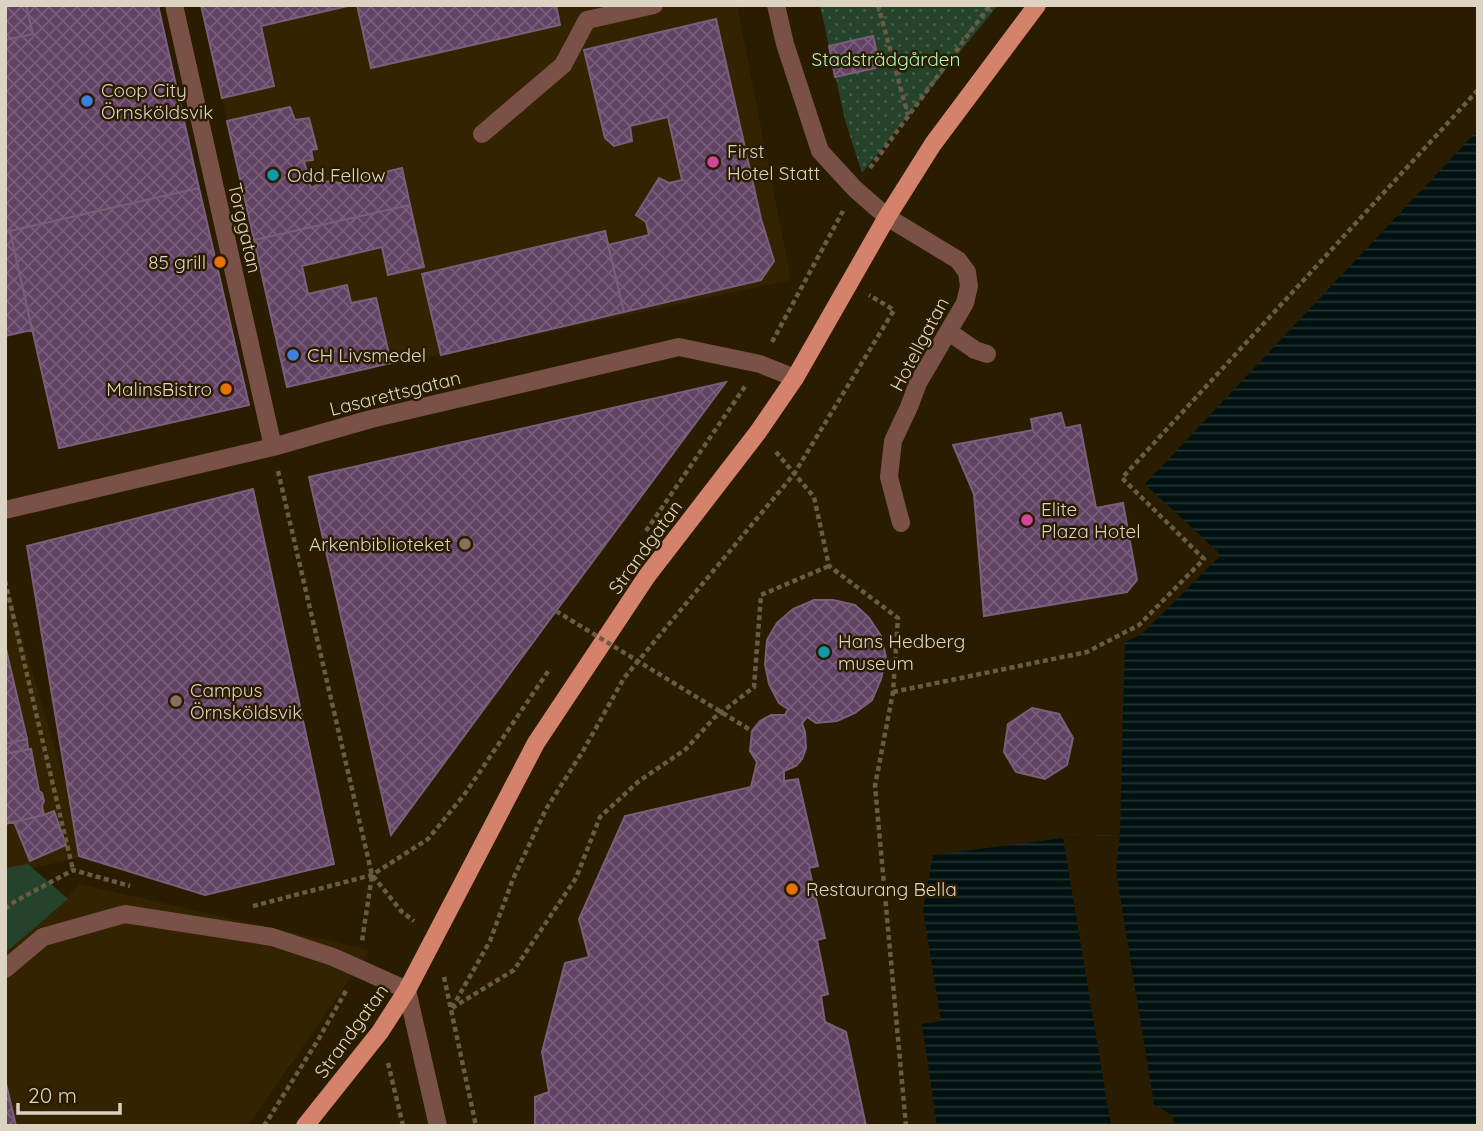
<svg xmlns="http://www.w3.org/2000/svg" width="1483" height="1131" viewBox="0 0 1483 1131" font-family="Quicksand,sans-serif">
<style>
.built{fill:#342300}
.grass{fill:url(#grass-dots)}
.green{fill:#25432b}
.water{fill:url(#water-rules)}
.pier{fill:#2a1c00}
.building{fill:url(#building-cross-hatch);stroke:#786079;stroke-width:2}
.lines{fill:none;stroke-linecap:round;stroke-linejoin:round}
.path{stroke:#695c45;stroke-width:4.5;stroke-dasharray:5 3.5;stroke-linecap:butt}
.minor{stroke:#795146;stroke-width:18}
.major{stroke:#d4826b;stroke-width:18}
.path-bridge{stroke:#695c45;stroke-width:4.5;stroke-dasharray:5 3.5;stroke-linecap:butt}
.shop-dot{fill:#3f7fe0;stroke:#2a1c00;stroke-width:2.5}
.hotel-dot{fill:#d1479c;stroke:#2a1c00;stroke-width:2.5}
.culture-dot{fill:#0f9aa8;stroke:#2a1c00;stroke-width:2.5}
.food-dot{fill:#e8710a;stroke:#2a1c00;stroke-width:2.5}
.education-dot{fill:#8d6e63;stroke:#2a1c00;stroke-width:2.5}
.labels{text-anchor:middle;stroke-width:5;stroke-linejoin:round;paint-order:stroke}
.park-label{font-size:19px;fill:#b2f2bd;stroke:#2a1c00}
.poi-label{font-size:19px;fill:#dcd3c3;stroke:#2a1c00;text-anchor:start}
.street-label{font-size:19px;fill:#dcd3c3;stroke:#2a1c00}
</style>
<defs>
<pattern id="grass-dots" width="8" height="8" patternUnits="userSpaceOnUse" patternTransform="scale(1.75)"><rect width="8" height="8" fill="#25432b"/><path d="M2 2h.1M6 6h.1" fill="none" stroke="#445d48" stroke-width="1.8" stroke-linecap="round"/></pattern>
<pattern id="water-rules" width="6" height="5" patternUnits="userSpaceOnUse" patternTransform="scale(1.75)"><rect width="6" height="5" fill="#011"/><path d="M0 2.5h6" fill="none" stroke="#253332"/></pattern>
<pattern id="building-cross-hatch" width="8" height="8" patternUnits="userSpaceOnUse" patternTransform="scale(1.75)"><rect width="8" height="8" fill="#634365"/><path d="M0 0l8 8M0 8l8-8" fill="none" stroke="#795d79"/></pattern>
</defs>
<rect width="100%" height="100%" fill="#2a1c00"/>
<path class="built" d="M201,5H737L791,280L441,355L391,363L287,387Z
M5,580L87,856L5,874Z
M79,884L370,950L248,1126H5V945L59,905Z"/>
<path class="grass" d="M820,5H998L862,173L845,120Z"/>
<path class="green" d="M28,864L68,899L5,953V868Z"/>
<path class="water" d="M1478,130V1126H937L922,1024L941,1021L923,910L933,855L1063,838L1120,834L1125,642L1142,634L1221,555L1145,484Z"/>
<path class="pier" d="M1120,835L1116,871L1154,1104L1173,1116L1174,1126H1111L1063,838Z"/>
<path class="building" d="M5,5H26L33,34L5,40Z
M26,5H158L199,188L5,232V40L33,34Z
M201,5H352L261,26L274,86L222,98Z
M357,5H556L560,25L371,68Z
M716,19L761,219L774,261L761,280L624,312L608,245L649,235L646,222L636,215L659,178L669,183L682,180L668,117L630,126L632,141L614,146L605,138L584,50Z
M873,36L880,67L835,77L829,46Z
M290,107L295,120L309,118L317,149L311,150L313,160L304,161L311,188L320,183L331,181L340,183L402,168L410,205L254,240L227,121Z
M199,188L249,405L59,448L10,231Z
M410,205L424,267L388,275L382,247L302,266L308,294L347,285L351,303L376,298L391,363L287,387L254,240Z
M10,231L32,330L5,336V232Z
M605,231L624,312L441,355L422,274Z
M726,382L556,611L391,835L309,477Z
M1061,413L1065,428L1080,425L1096,508L1123,503L1137,580L1127,592L984,616L974,494L953,445L1033,430L1031,419Z
M253,489L334,864L205,895L79,856L27,546Z
M814,600H833L855,605L869,618L881,636L886,657L881,679L872,700L855,713L837,721L816,723L807,717L802,723L805,732L806,748L802,759L796,766L784,771V781L798,779L818,866L809,868L825,938L817,940L828,994L821,996L825,1022L846,1032L866,1126H535V1097L549,1092L542,1052L565,963L589,957L579,919L625,816L751,787L757,762L750,751L752,731L760,721L771,715H785L788,709L779,703L769,684L765,664L767,640L777,623L793,609Z
M5,645L27,739L5,744Z
M1032,708L1059,714L1073,738L1067,765L1045,779L1016,772L1004,752L1008,724Z
M27,739L28,749L5,754V744Z
M31,749L39,791L42,793L44,801L42,806L44,815L5,824V754Z
M54,811L66,845L30,861L14,822L44,815Z
M5,1079L16,1126H5Z"/>
<g class="lines">
<path class="path" d="M878,5L908,115
M870,168L990,5
M772,342L843,211
M776,452L814,497L829,566L898,618L893,692L875,786L906,1126
M278,471L372,875L362,941
M646,531L746,385
M5,581L73,870
M893,692L1087,652L1139,625L1204,559L1122,478L1478,90
M373,876L402,912L414,921
M253,906L372,875L428,839L464,795L549,670
M5,909L14,902L73,870L130,886
M444,977L476,1126
M452,1008L490,941L513,879L546,809L583,751L624,678L794,474L894,310L869,295
M452,1008L514,970L576,878L600,817L639,781L686,749L714,718L754,687L761,595L829,566
M388,1063L403,1126
M264,1126L318,1040L347,989"/>
<path class="minor" d="M174,5L273,447
M776,5L785,44L820,151L855,189L887,217L958,260L967,272L969,286L965,303L918,383L909,407L893,441L889,477L901,523
M482,134L563,65L587,20L654,5
M949,332L975,350L987,354
M5,510L273,447L371,419L679,347L760,364L795,378
M5,969L43,937L125,914L272,937L333,957L407,990L438,1126"/>
<path class="major" d="M305,1126L380,1032L407,990L536,743L647,576L758,432L795,378L887,217L933,144L1037,5"/>
<path class="path-bridge" d="M556,611L752,731"/>
</g>
<g class="shop-dot">
<circle cx="87" cy="101" r="7"/>
<circle cx="293" cy="355" r="7"/>
</g>
<g class="hotel-dot">
<circle cx="713" cy="162" r="7"/>
<circle cx="1027" cy="520" r="7"/>
</g>
<g class="culture-dot">
<circle cx="273" cy="175" r="7"/>
<circle cx="824" cy="652" r="7"/>
</g>
<g class="food-dot">
<circle cx="220" cy="262" r="7"/>
<circle cx="226" cy="389" r="7"/>
<circle cx="792" cy="889" r="7"/>
</g>
<g class="education-dot">
<circle cx="465" cy="544" r="7"/>
<circle cx="176" cy="701" r="7"/>
</g>
<g class="labels">
<g class="park-label">
<text x="886" y="66">Stadsträdgården</text>
</g>
<g class="poi-label">
<text x="101" y="97">Coop City<tspan x="101" dy="22">Örnsköldsvik</tspan></text>
<text x="727" y="158">First<tspan x="727" dy="22">Hotel Statt</tspan></text>
<text x="287" y="182">Odd Fellow</text>
<text x="206" y="269" text-anchor="end">85 grill</text>
<text x="307" y="362">CH Livsmedel</text>
<text x="212" y="396" text-anchor="end">MalinsBistro</text>
<text x="1041" y="516">Elite<tspan x="1041" dy="22">Plaza Hotel</tspan></text>
<text x="451" y="551" text-anchor="end">Arkenbiblioteket</text>
<text x="838" y="648">Hans Hedberg<tspan x="838" dy="22">museum</tspan></text>
<text x="190" y="697">Campus<tspan x="190" dy="22">Örnsköldsvik</tspan></text>
<text x="806" y="896">Restaurang Bella</text>
</g>
<g class="street-label">
<text transform="translate(245 228) rotate(77)" y="7">Torggatan</text>
<text transform="translate(919 344) rotate(-62)" y="7">Hotellgatan</text>
<text transform="translate(395 393) rotate(-14)" y="7">Lasarettsgatan</text>
<text transform="translate(645 547) rotate(-54)" y="7">Strandgatan</text>
<text transform="translate(351 1031) rotate(-54)" y="7">Strandgatan</text>
</g>
</g>
<rect width="1483" height="1131" fill="none" stroke="#dcd3c3" stroke-width="14"/>
<path d="M18 1103v10h102v-10" fill="none" stroke="#dcd3c3" stroke-width="3.5"/>
<text x="28" y="1103" font-size="21" fill="#dcd3c3" stroke="#2a1c00" stroke-width="5" paint-order="stroke">20 m</text>
</svg>
